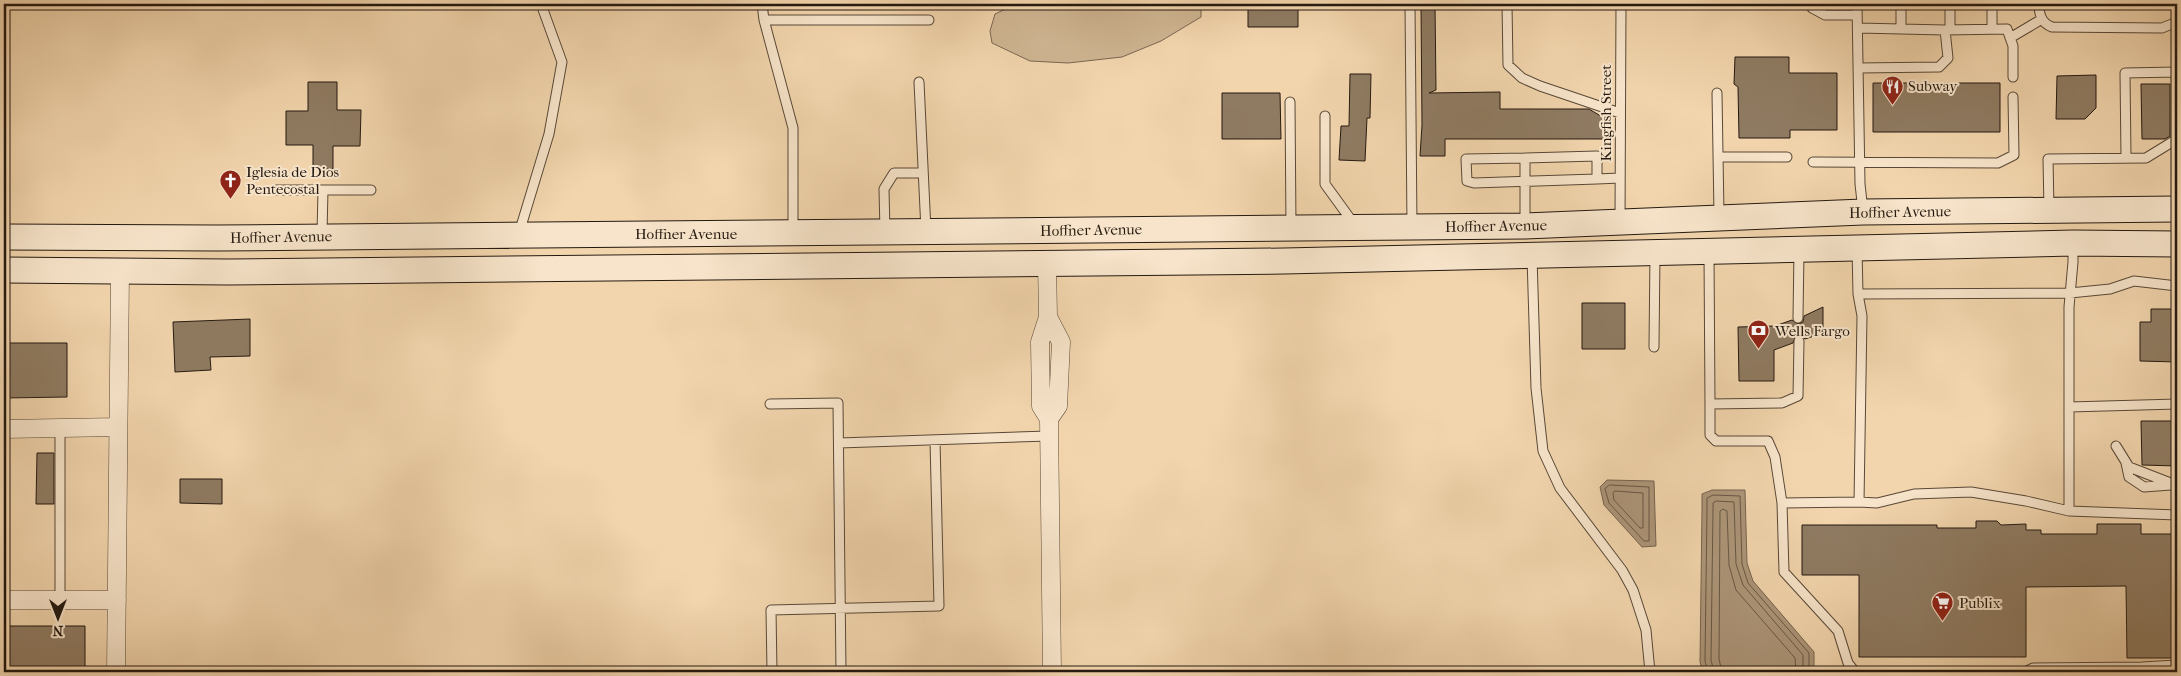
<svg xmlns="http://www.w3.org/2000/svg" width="2181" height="676" viewBox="0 0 2181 676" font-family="'IM FELL French Canon',serif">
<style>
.green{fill:#cfb592;stroke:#7a6751}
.water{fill:#ac9578;stroke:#76634e}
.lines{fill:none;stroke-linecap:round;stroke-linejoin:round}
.shore{stroke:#685744;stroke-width:1}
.building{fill:#8f7b62;stroke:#241910}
.lane-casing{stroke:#584837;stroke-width:11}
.street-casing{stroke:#584837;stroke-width:19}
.secondary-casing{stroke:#241910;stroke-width:27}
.lane{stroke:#f7e4ca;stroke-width:9}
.street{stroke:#f7e4ca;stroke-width:18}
.secondary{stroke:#f7e4ca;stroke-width:25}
.labels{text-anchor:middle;stroke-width:4;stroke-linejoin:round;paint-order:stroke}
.poi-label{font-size:15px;fill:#241910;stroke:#f7e4ca;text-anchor:start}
.street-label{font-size:15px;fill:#241910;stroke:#f7e4ca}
</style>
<rect width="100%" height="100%" fill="#f2d5ad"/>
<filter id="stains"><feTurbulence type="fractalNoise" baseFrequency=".004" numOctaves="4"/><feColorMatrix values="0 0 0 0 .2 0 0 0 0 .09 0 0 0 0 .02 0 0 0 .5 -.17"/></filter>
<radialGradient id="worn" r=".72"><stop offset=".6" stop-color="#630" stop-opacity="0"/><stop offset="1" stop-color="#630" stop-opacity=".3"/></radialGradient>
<path class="green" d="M1016,4H1201V17L1161,41L1122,57L1068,63L1030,61L992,43L990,31L995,14Z"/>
<path class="water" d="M1607,480L1654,481L1656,546L1642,547L1604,505L1600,487Z
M1712,490H1745L1747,563L1753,581L1814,652V672H1703L1700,662L1702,509V494Z"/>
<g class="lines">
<path class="shore" d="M1610,485L1649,487V541H1644L1609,503L1605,489Z
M1615,491L1643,493V528H1640L1614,500L1613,494Z
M1708,672L1705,661L1707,509V498L1713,495L1740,496L1742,564L1748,583L1809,653V672
M1714,672L1711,660L1713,509V503L1716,501L1734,502L1736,564L1743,585L1803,655V672
M1722,672L1719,659L1720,511L1723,509L1727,511L1729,565L1736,590L1795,658L1796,672"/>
</g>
<path class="building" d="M1248,4H1298V27H1248Z
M1421,4H1435L1436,90L1429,93L1500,92V109H1589L1604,118V139H1445V156H1420L1422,125Z
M1735,57H1789V73H1837V130H1790V138H1739L1738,87L1734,84Z
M1350,74H1371L1370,118H1367L1365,161L1339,160L1341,126H1349Z
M2096,75V108L2085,119H2056L2057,76Z
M308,82H337V110H361L360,146H333V169H313V145H286V111H308Z
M1873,83H2000V132H1873Z
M2141,84H2170V136L2165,139H2142Z
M1222,93H1280L1281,139H1222Z
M1582,303H1625V349H1582Z
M1823,307V333L1805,339L1802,335H1796L1793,343L1774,350V381H1739L1738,327L1775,326L1792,320L1798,324L1803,322L1804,316Z
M2151,309H2177V362L2140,361V322H2151Z
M250,319V356L210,357L211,370L175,372L173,322Z
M4,343H67V397L4,398Z
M2141,421H2177V466L2142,465Z
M37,453H54V504H36Z
M180,479H222V504L180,503Z
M1976,521H1997L2001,525L2026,524V530H2041V534H2097V524H2141V534H2176L2177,658H2127L2126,586L2026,587V657H1859V575H1802V525H1937V528H1976Z
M4,626H85V672H4Z"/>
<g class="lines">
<defs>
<path id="lane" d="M762,4L764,20
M1410,4L1412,227
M1507,4L1508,65L1522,78L1540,86L1620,113
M1812,4V8L1825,15H1857
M1857,4L1860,184L1863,211
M1901,4V29
M1950,4V30
M1992,4V29
M2039,4C2039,14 2041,23 2052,27L2162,28L2177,22
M1858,28L1945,30L1948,58L1939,67L1859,68
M1945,30L2007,29L2013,46V77
M2010,38L2042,19
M2177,72V82
M919,82L926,231
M1717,93L1719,215
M1290,102L1291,228
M1325,116V184L1354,224
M1719,157H1787
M1525,158L1466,159L1467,181L1474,183L1597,179
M2126,158L2125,73L2177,72
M1813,162L1998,163L2014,155L2013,97
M276,190H371
M2049,209L2048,159L2146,158L2177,139
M1620,220L1621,4
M1525,223V158L1597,156V179L1620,178
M793,230V128L764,20H929
M885,232L884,189L894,173H922
M519,233L549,134L562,62L541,4
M322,234L323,190
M1857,248L1858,294L1862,316L1859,502L1877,503L1914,494L1971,492L2026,501L2069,511V307L2073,262V243
M1709,253L1710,404L1782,403L1798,396L1799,341
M1532,257L1536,388L1543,451L1560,488L1622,570L1633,590L1646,630L1650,672
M1858,294L2070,293L2110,289L2134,281L2177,286
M1798,318L1799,251
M1654,347L1655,253
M770,404L838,403L841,672
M1710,404V435L1716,441H1768L1775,457L1782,503
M2069,407L2177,404
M60,428V600
M839,443L1049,436
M2116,446L2129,467L2173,484L2177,483
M2126,463L2129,477L2144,487L2171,485
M2069,511L2177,515
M772,672L771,610L939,606L935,440
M1855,672L1848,663L1838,631L1784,572L1782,503L1859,502
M2025,672L2033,668L2142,667L2177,665"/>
<path id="street" d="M1047,263L1048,317L1040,342L1041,406L1049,419L1058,406L1061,342L1048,317
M1049,419L1052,672
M4,429L118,427
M4,600H117
M116,672L120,272"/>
<path id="secondary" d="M4,237L216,238L1525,226L1863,212L2177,209
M4,270L228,272L1284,261L2073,243L2177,244"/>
</defs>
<use href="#lane" class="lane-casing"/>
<use href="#street" class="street-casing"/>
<use href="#secondary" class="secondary-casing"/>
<use href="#lane" class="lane"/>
<use href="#street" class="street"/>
<use href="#secondary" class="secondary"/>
</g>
<defs>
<symbol id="restaurant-pin" viewBox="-11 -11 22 30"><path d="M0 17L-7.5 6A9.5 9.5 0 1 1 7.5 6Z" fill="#8f2418" stroke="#f7e4ca"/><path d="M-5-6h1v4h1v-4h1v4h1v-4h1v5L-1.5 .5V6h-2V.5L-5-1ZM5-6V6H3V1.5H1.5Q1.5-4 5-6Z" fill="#fff"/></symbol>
<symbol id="church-pin" viewBox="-11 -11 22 30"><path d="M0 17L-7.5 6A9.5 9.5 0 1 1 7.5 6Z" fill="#8f2418" stroke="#f7e4ca"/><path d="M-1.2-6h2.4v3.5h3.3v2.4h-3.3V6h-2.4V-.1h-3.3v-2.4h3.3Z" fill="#fff"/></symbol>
<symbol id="bank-pin" viewBox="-11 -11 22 30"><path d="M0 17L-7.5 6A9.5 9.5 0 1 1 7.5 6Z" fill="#8f2418" stroke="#f7e4ca"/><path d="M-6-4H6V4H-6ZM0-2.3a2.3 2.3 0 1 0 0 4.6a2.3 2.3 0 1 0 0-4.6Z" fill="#fff"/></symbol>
<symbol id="supermarket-pin" viewBox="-11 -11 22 30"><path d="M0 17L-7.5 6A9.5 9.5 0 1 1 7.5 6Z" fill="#8f2418" stroke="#f7e4ca"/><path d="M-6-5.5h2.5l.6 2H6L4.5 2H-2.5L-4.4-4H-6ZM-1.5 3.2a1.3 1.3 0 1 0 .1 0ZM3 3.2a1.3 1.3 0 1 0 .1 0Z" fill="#fff"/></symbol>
</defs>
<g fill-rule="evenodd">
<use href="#restaurant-pin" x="1880" y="74" width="25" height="34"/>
<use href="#church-pin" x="218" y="168" width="25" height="34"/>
<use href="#bank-pin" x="1746" y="318" width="25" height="34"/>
<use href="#supermarket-pin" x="1930" y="590" width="25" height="34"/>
</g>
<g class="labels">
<g class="poi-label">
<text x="1908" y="91">Subway</text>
<text x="246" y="177">Iglesia de Dios<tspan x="246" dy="17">Pentecostal</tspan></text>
<text x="1775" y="336">Wells Fargo</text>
<text x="1959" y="608">Publix</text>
</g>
<g class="street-label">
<text transform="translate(1606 113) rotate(-90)" y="5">Kingfish Street</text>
<text transform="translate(1900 212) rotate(-1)" y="5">Hoffner Avenue</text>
<text transform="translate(1496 226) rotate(-1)" y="5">Hoffner Avenue</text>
<text transform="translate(1091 230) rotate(-1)" y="5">Hoffner Avenue</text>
<text x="686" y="239">Hoffner Avenue</text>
<text transform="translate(281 237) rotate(-1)" y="5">Hoffner Avenue</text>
</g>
</g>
<rect width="2181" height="676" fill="none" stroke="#f2d5ad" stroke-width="20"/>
<rect x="5" y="5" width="2171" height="666" fill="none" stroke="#241910" stroke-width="2.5"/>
<rect x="10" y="10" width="2161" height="656" fill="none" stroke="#241910"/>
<g transform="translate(58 618) rotate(180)" stroke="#f7e4ca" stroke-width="4" paint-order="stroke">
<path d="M0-4L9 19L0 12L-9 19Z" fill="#241910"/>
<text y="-8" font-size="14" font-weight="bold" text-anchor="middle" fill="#241910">N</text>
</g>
<rect width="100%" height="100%" filter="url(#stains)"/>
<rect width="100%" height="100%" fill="url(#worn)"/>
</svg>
